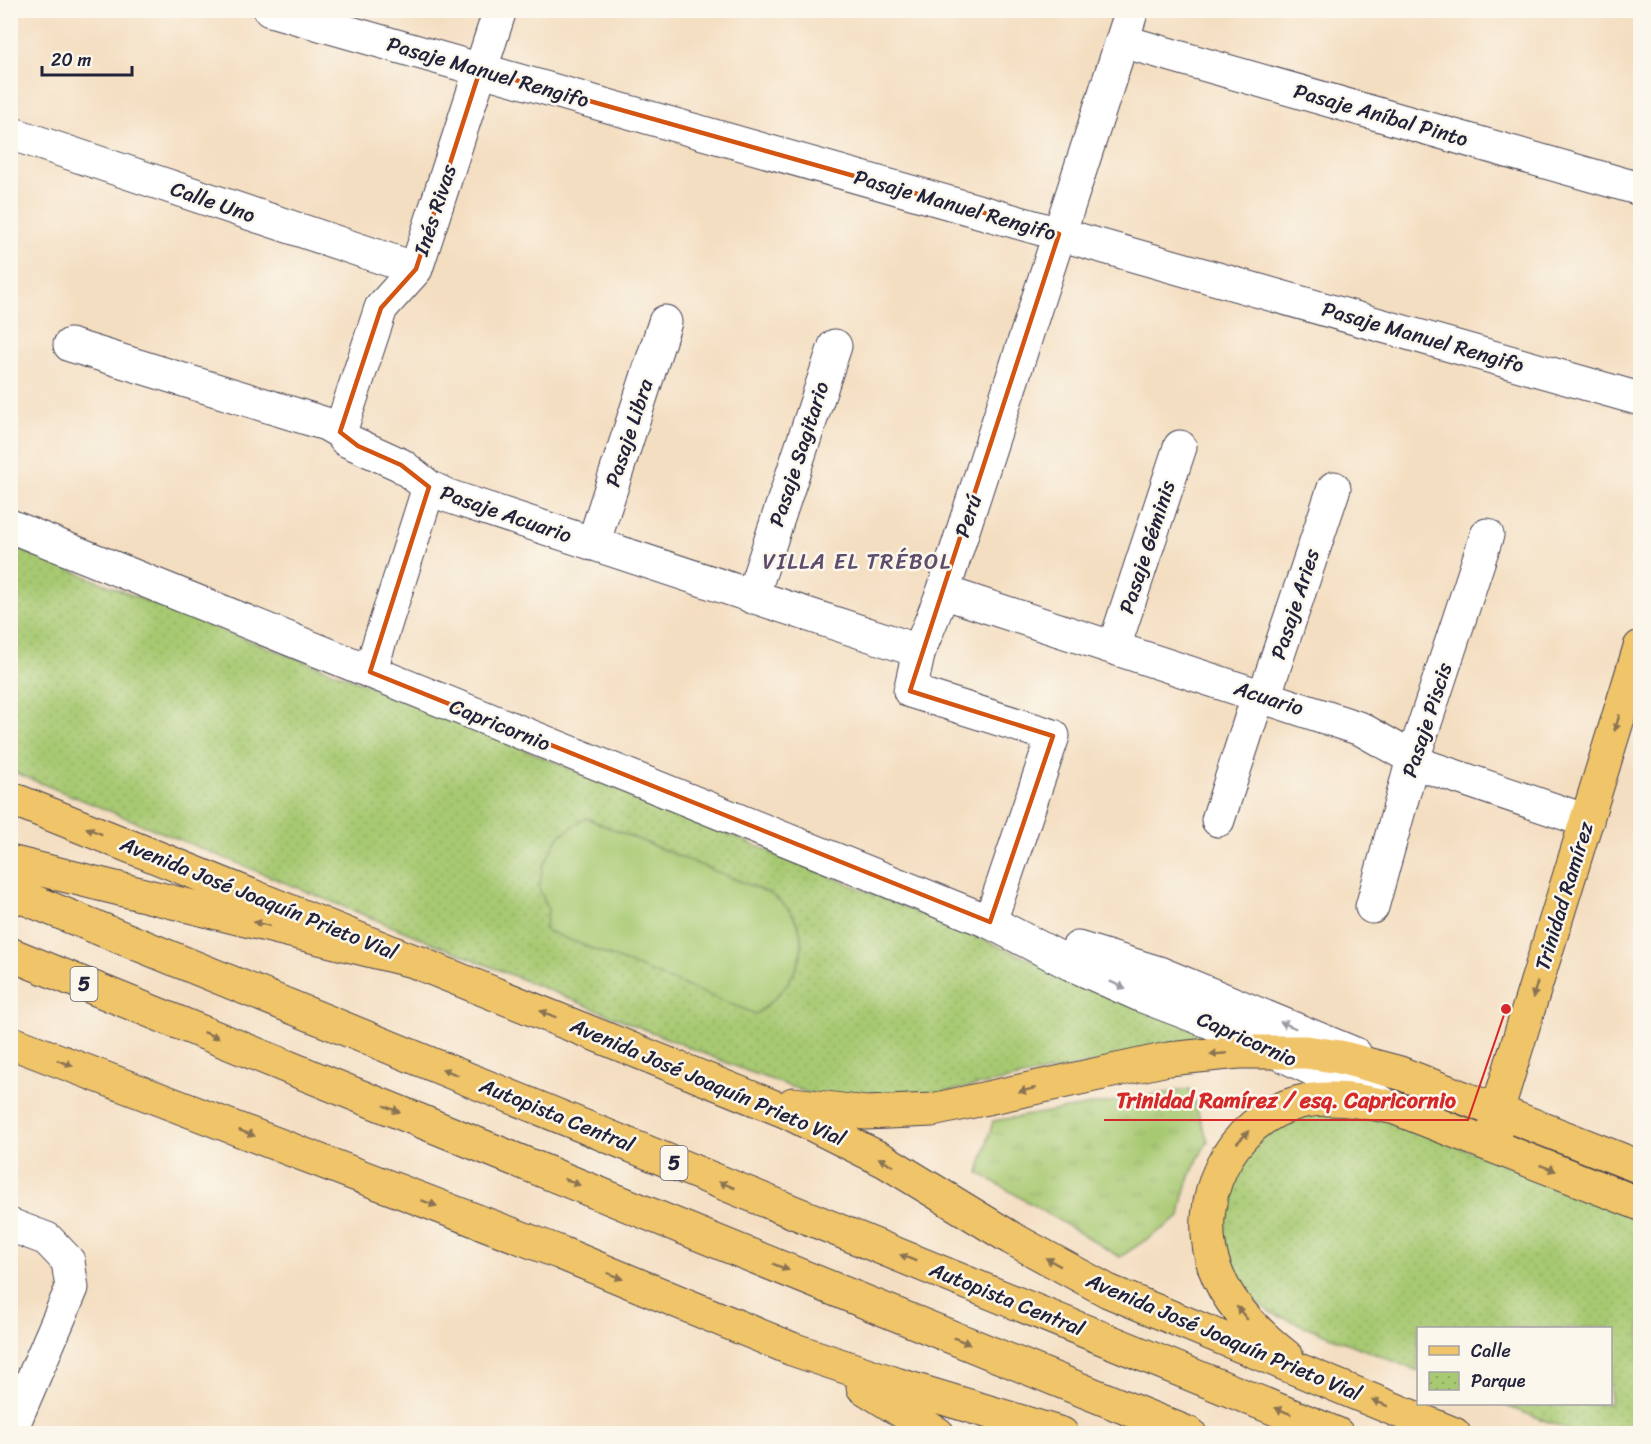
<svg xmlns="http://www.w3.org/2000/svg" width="1651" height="1444" viewBox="0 0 1651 1444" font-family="Sriracha,sans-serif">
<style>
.grass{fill:url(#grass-tufts);stroke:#647656;stroke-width:1.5}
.park{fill:url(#park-dots);stroke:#647656;stroke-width:1.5}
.pitch{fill:#a7c971;stroke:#647656;stroke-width:1.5}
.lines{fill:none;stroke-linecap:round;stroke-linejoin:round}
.minor-casing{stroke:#423e4f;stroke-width:35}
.major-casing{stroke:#423e4f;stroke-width:35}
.highway-casing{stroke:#423e4f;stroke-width:35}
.minor{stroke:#fff;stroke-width:33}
.major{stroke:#f0c469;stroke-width:33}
.highway{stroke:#f0c469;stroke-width:33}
.oneway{fill:#897352}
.oneway2{fill:#9c9ca7}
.marked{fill:none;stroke:#d45411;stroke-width:4.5;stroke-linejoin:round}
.labels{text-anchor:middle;stroke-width:5;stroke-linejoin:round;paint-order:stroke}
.shield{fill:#fbf7ec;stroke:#636270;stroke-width:1.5}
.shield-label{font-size:20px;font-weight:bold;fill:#22223b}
.street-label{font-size:21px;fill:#22223b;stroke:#fbf7ec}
.neighbourhood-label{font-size:22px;letter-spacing:1.5px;fill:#5e4c6d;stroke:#fbf7ec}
.leader{fill:none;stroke:#d62828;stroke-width:2}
.callout-dot{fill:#d62828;stroke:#fbf7ec;stroke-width:2}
.callout-label{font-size:22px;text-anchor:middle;font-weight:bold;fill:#d62828;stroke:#fbf7ec;stroke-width:5;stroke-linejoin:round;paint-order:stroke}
</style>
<defs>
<pattern id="grass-tufts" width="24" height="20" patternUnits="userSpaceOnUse" patternTransform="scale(1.5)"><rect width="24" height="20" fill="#a7c971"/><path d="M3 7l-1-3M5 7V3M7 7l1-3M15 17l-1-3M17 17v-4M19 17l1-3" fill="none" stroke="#8fac63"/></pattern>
<pattern id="park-dots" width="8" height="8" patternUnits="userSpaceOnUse" patternTransform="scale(1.5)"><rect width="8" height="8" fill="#a7c971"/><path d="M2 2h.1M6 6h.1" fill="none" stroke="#8fac63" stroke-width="1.8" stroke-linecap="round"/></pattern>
</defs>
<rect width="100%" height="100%" fill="#fbf7ec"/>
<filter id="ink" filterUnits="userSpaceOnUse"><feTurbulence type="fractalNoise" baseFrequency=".0167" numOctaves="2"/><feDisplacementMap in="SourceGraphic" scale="12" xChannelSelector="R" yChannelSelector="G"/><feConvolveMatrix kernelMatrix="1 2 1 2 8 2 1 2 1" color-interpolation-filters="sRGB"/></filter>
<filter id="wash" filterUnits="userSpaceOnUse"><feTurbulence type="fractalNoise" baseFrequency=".008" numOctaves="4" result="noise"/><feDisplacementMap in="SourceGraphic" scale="24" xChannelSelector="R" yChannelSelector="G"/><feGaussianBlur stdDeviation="1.35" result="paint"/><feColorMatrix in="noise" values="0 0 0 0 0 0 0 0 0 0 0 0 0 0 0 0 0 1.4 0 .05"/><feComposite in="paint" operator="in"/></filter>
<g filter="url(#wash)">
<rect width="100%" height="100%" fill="#f4dec1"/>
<path class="grass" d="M1190,1089L1208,1141C1193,1166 1184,1187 1180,1217L1120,1257L979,1173L993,1121Z"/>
<path class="park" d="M10,545L168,610L374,687L1222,1039L902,1100L822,1098L747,1071L11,771Z
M1337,1099L1640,1217V1433H1577L1501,1404H1610V1328H1418V1371L1274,1314L1253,1300L1238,1284L1231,1267L1221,1223L1225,1188L1260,1131Z"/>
<path class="pitch" d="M586,818L771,894C778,900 787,906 792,914C818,952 787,991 756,1014L545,930L548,909L539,888L543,866L559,836Z"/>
</g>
<g filter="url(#ink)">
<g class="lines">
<defs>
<path id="minor" d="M270,10L1640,399
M1122,41L1640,189
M10,133L416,269
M70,345L326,424L340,432L346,440L401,465L429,487L448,496L919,651
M340,432L381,308L416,269L500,10
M10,526L990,922L1071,964L1140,995L1229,1029L1383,1103
M593,544L665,322
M943,592L1361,729L1428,767L1587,821
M752,597L835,346
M1114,647L1180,447
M370,672L429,487
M1218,820L1253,712L1269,682L1334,488
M1372,907L1413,759L1487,535
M990,922L1053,736L910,691L919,651L943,592L1132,10
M1078,948L1159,973L1355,1054
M10,1225L47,1239L68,1261L72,1288L10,1432"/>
<path id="major" d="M10,798L787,1112L885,1161L1011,1238L1108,1291L1454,1434
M10,1042L561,1253L792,1349L896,1384L1062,1434
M793,1104L866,1113L932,1110L1168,1059L1239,1052H1306L1340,1057L1400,1073L1640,1167
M1495,1133L1497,1111L1640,647
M1287,1357C1258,1334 1228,1305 1215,1269C1191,1202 1228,1120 1300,1102C1330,1095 1365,1101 1395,1108L1640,1204
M863,1387L938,1434"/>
<path id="highway" d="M10,862L421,963
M10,892L1337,1434
M10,954L1190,1434"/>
</defs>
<use href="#minor" class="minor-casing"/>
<use href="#major" class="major-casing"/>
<use href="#highway" class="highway-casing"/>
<use href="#minor" class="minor"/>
<use href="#major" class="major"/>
<use href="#highway" class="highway"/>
</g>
<defs><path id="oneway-solid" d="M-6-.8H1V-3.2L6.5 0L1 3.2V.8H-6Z" transform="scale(1.5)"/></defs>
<g class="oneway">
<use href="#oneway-solid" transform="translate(1617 723) rotate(107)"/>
<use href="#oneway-solid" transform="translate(94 831) rotate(-158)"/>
<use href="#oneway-solid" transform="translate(262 924) rotate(-166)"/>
<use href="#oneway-solid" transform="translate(1535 990) rotate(107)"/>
<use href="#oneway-solid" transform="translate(548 1014) rotate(-158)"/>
<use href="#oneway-solid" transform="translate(211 1035) rotate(22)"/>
<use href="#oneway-solid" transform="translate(1218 1054) rotate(175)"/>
<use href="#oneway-solid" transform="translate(65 1063) rotate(21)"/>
<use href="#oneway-solid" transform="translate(450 1072) rotate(-158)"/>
<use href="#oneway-solid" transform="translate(1027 1090) rotate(166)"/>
<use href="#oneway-solid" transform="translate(392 1109) rotate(22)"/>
<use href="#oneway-solid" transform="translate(247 1133) rotate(21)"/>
<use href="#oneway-solid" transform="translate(1243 1137) rotate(-45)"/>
<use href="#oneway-solid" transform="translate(886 1162) rotate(-151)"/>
<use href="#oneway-solid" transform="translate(1548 1168) rotate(21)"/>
<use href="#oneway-solid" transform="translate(572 1182) rotate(22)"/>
<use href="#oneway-solid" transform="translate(727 1185) rotate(-158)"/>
<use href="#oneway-solid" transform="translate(429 1203) rotate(21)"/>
<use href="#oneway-solid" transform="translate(908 1258) rotate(-158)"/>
<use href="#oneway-solid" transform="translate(1053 1262) rotate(-151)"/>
<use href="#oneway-solid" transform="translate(781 1267) rotate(22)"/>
<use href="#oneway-solid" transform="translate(615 1276) rotate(22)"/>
<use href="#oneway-solid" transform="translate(1242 1313) rotate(-130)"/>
<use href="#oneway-solid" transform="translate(962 1341) rotate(22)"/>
<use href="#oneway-solid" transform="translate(1380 1403) rotate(-158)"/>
<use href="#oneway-solid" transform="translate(1283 1411) rotate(-158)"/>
</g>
<g class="oneway2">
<use href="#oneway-solid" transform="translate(1118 985) rotate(24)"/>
<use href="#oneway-solid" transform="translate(1288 1025) rotate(-157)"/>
</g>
</g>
<path class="marked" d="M480,70L1059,234L910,691L1053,736L990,922L370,672L429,487L401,465L358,446L340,432L381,308L416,269Z"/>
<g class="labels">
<g class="shield">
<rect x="70.5" y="967" width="27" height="34" rx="4.5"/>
<rect x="660.5" y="1146" width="27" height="34" rx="4.5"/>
</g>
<g class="shield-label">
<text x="84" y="991">5</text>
<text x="674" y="1170">5</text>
</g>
<g class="street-label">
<text transform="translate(488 72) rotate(16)" y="7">Pasaje Manuel Rengifo</text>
<text transform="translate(1381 115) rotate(16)" y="7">Pasaje Aníbal Pinto</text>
<text transform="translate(213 202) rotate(19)" y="7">Calle Uno</text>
<text transform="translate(955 205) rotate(16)" y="7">Pasaje Manuel Rengifo</text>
<text transform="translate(435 210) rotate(-72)" y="7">Inés Rivas</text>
<text transform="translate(1423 337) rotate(16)" y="7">Pasaje Manuel Rengifo</text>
<text transform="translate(629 433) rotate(-72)" y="7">Pasaje Libra</text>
<text transform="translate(799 454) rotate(-72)" y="7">Pasaje Sagitario</text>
<text transform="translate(506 514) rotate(19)" y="7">Pasaje Acuario</text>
<text transform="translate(968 516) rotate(-72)" y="7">Perú</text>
<text transform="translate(1147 547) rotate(-72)" y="7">Pasaje Géminis</text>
<text transform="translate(1295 604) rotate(-72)" y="7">Pasaje Aries</text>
<text transform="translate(1269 698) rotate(18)" y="7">Acuario</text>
<text transform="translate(1427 720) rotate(-72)" y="7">Pasaje Piscis</text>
<text transform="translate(500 725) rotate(22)" y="7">Capricornio</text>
<text transform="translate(1564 896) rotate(-73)" y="7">Trinidad Ramírez</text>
<text transform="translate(259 898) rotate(22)" y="7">Avenida José Joaquín Prieto Vial</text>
<text transform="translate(1247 1039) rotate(24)" y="7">Capricornio</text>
<text transform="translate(708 1082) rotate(23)" y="7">Avenida José Joaquín Prieto Vial</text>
<text transform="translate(557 1115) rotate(22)" y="7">Autopista Central</text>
<text transform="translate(1007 1299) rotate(22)" y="7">Autopista Central</text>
<text transform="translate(1224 1337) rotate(23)" y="7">Avenida José Joaquín Prieto Vial</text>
</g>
<g class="neighbourhood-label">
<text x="857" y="569">VILLA EL TRÉBOL</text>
</g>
</g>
<path class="leader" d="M1506 1009L1468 1120H1104"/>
<circle class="callout-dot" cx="1506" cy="1009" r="6"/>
<g class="callout-label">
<text x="1286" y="1108">Trinidad Ramírez / esq. Capricornio</text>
</g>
<rect width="1651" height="1444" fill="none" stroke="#fbf7ec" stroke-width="36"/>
<rect x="1417" y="1327" width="195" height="78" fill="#fbf7ec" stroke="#a4a2a5" stroke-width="1.5"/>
<rect x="1429" y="1346" width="30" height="9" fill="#f0c469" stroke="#a4a2a5" stroke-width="1.5"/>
<text x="1471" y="1357" font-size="18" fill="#22223b">Calle</text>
<rect x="1429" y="1372" width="30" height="18" fill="url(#park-dots)" stroke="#a4a2a5" stroke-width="1.5"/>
<text x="1471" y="1387" font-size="18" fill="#22223b">Parque</text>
<path d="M42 66v9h90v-9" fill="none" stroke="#22223b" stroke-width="3"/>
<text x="51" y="66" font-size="18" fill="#22223b" stroke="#fbf7ec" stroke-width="4.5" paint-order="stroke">20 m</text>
</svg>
